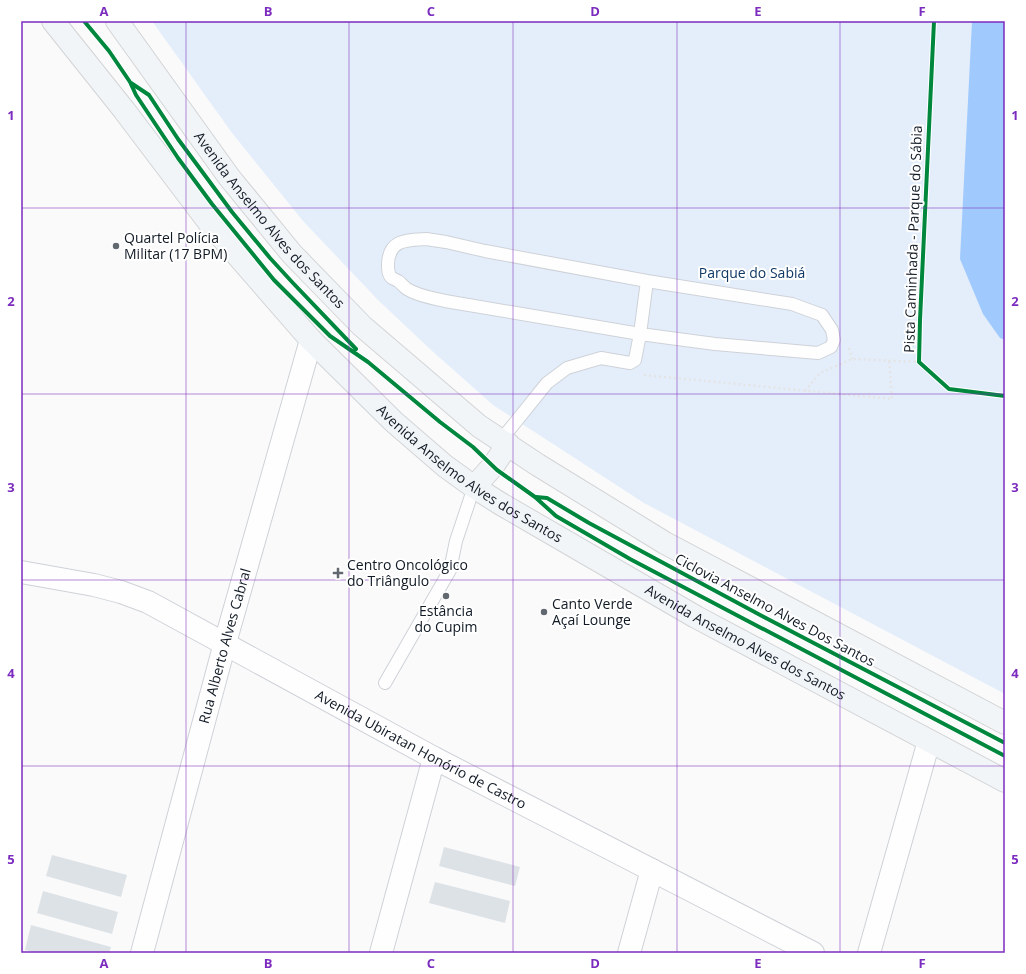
<svg xmlns="http://www.w3.org/2000/svg" width="1026" height="974" viewBox="0 0 1026 974" font-family="'Open Sans',sans-serif">
<style>
.green{fill:#e4eefb}
.water{fill:#a0cafd}
.building{fill:#dde2e7}
.lines{fill:none;stroke-linecap:round;stroke-linejoin:round}
.service-casing{stroke:#ced2d8;stroke-width:14}
.minor-casing{stroke:#ced2d8;stroke-width:24}
.primary-casing{stroke:#d2d4d6;stroke-width:24}
.path{stroke:#e4e4e5;stroke-width:2.5;stroke-dasharray:2 3;stroke-linecap:butt}
.service{stroke:#fefefe;stroke-width:12}
.minor{stroke:#fefefe;stroke-width:22}
.primary{stroke:#f2f5f8;stroke-width:22}
.cycleway-casing{stroke:#fff;stroke-width:6}
.cycleway{stroke:#00873e;stroke-width:4}
.grid{fill:none;stroke:#7b2cbf;stroke-width:1;stroke-opacity:0.55}
.poi-dot{fill:#62686f;stroke:#fff;stroke-width:1.5}
.labels{text-anchor:middle;stroke-width:4;stroke-linejoin:round;paint-order:stroke}
.street-label{font-size:14px;fill:#101924;stroke:#fff}
.poi-label{font-size:14px;fill:#101924;stroke:#fff;text-anchor:start}
.park-label{font-size:14px;fill:#0f3865;stroke:#fff}
.neatline{fill:none;stroke:#7b2cbf;stroke-width:1.5}
.grid-label{font-size:13px;text-anchor:middle;font-weight:bold;fill:#7b2cbf}
</style>
<rect width="100%" height="100%" fill="#fafafa"/>
<path class="green" d="M152,21H1005V694L644,503L493,405L431,350L378,300L303,221L232,133Z"/>
<path class="water" d="M972,21H1005V340L1000,338L983,314L960,259Z"/>
<path class="building" d="M444,847L520,867L515,886L439,866Z
M52,855L127,875L121,897L46,876Z
M435,882L510,901L505,923L429,903Z
M43,891L118,912L112,934L37,913Z
M31,925L111,947L109,953H37L25,950Z"/>
<g class="lines">
<defs>
<path id="service" d="M426,239L446,242L485,251L647,281L640,334L445,301C433,298 418,296 407,289C404,287 401,283 398,281C396,280 394,279 392,278C388,275 388,269 388,264C389,239 407,240 426,239Z
M501,440L547,383L567,368L601,358L630,363L635,360L640,334L715,344L818,353L831,347L834,340L832,330L822,315L792,304L647,281
M385,683L450,570L456,541L474,487"/>
<g id="minor">
<path id="s1" d="M21,572L94,585L121,592L148,602L434,758L813,953"/>
<path id="s2" d="M142,953L225,643L311,340"/>
<path d="M381,953L434,758"/>
<path d="M629,953L652,870"/>
<path d="M869,953L929,741"/>
</g>
<g id="primary">
<path id="s3" d="M53,21L124,110L211,225L311,340L394,422L445,466L474,487L501,504L696,617L1005,781"/>
<path id="s4" d="M117,21L229,177L292,254L362,326L479,426L538,465L665,543L1005,723"/>
<path d="M474,487L493,466L508,444"/>
</g>
</defs>
<use href="#service" class="service-casing"/>
<use href="#minor" class="minor-casing"/>
<use href="#primary" class="primary-casing"/>
<path class="path" d="M934,21L920,320L919,362L949,389L1005,396
M849,348L852,359
M644,375L892,399L889,360
M805,391L820,373L852,359L919,362"/>
<use href="#service" class="service"/>
<use href="#minor" class="minor"/>
<use href="#primary" class="primary"/>
<defs>
<path id="cycleway" d="M84,21L109,51L130,82L136,95L178,158L212,204L274,280L330,336L368,362L440,422L473,447L497,470L535,497L556,516L630,559L1005,756
M934,21L920,320L919,362L949,389L1005,396
M131,83L149,95L178,139L232,212L270,258L292,282L356,349
M536,497L547,498L589,523L762,616L1005,743"/>
</defs>
<use href="#cycleway" class="cycleway-casing"/>
<use href="#cycleway" class="cycleway"/>
</g>
<path class="grid" d="M186,21V953M349,21V953M513,21V953M677,21V953M840,21V953M21,208H1005M21,394H1005M21,580H1005M21,766H1005"/>
<g class="poi-dot">
<circle cx="116" cy="246" r="4"/>
<path d="M336 567h4v4h4v4h-4v4h-4v-4h-4v-4h4z"/>
<circle cx="446" cy="596" r="4"/>
<circle cx="544" cy="612" r="4"/>
</g>
<g class="labels">
<g class="street-label">
<text dy="5" stroke="none"><textPath href="#s4" startOffset="251">Avenida Anselmo Alves dos Santos</textPath></text>
<text transform="translate(913 239) rotate(-88)" y="5">Pista Caminhada - Parque do Sábia</text>
<text dy="5" stroke="none"><textPath href="#s3" startOffset="619">Avenida Anselmo Alves dos Santos</textPath></text>
<text transform="translate(775 610) rotate(28)" y="5">Ciclovia Anselmo Alves Dos Santos</text>
<text dy="5" stroke="none"><textPath href="#s3" startOffset="943">Avenida Anselmo Alves dos Santos</textPath></text>
<text dy="5" stroke="none"><textPath href="#s2" startOffset="318">Rua Alberto Alves Cabral</textPath></text>
<text dy="5" stroke="none"><textPath href="#s1" startOffset="441">Avenida Ubiratan Honório de Castro</textPath></text>
</g>
<g class="poi-label">
<text x="124" y="243">Quartel Polícia<tspan x="124" dy="16">Militar (17 BPM)</tspan></text>
<text x="347" y="570">Centro Oncológico<tspan x="347" dy="16">do Triângulo</tspan></text>
<text x="552" y="609">Canto Verde<tspan x="552" dy="16">Açaí Lounge</tspan></text>
<text x="446" y="616" text-anchor="middle">Estância<tspan x="446" dy="16">do Cupim</tspan></text>
</g>
<g class="park-label">
<text x="752" y="278">Parque do Sabiá</text>
</g>
</g>
<rect width="1026" height="974" fill="none" stroke="#ffffff" stroke-width="44"/>
<rect x="22" y="22" width="982" height="930" class="neatline"/>
<g class="grid-label">
<text x="104" y="16">A</text>
<text x="268" y="16">B</text>
<text x="431" y="16">C</text>
<text x="595" y="16">D</text>
<text x="758" y="16">E</text>
<text x="922" y="16">F</text>
<text x="11" y="120">1</text>
<text x="1015" y="120">1</text>
<text x="11" y="306">2</text>
<text x="1015" y="306">2</text>
<text x="11" y="492">3</text>
<text x="1015" y="492">3</text>
<text x="11" y="678">4</text>
<text x="1015" y="678">4</text>
<text x="11" y="864">5</text>
<text x="1015" y="864">5</text>
<text x="104" y="968">A</text>
<text x="268" y="968">B</text>
<text x="431" y="968">C</text>
<text x="595" y="968">D</text>
<text x="758" y="968">E</text>
<text x="922" y="968">F</text>
</g>
</svg>
